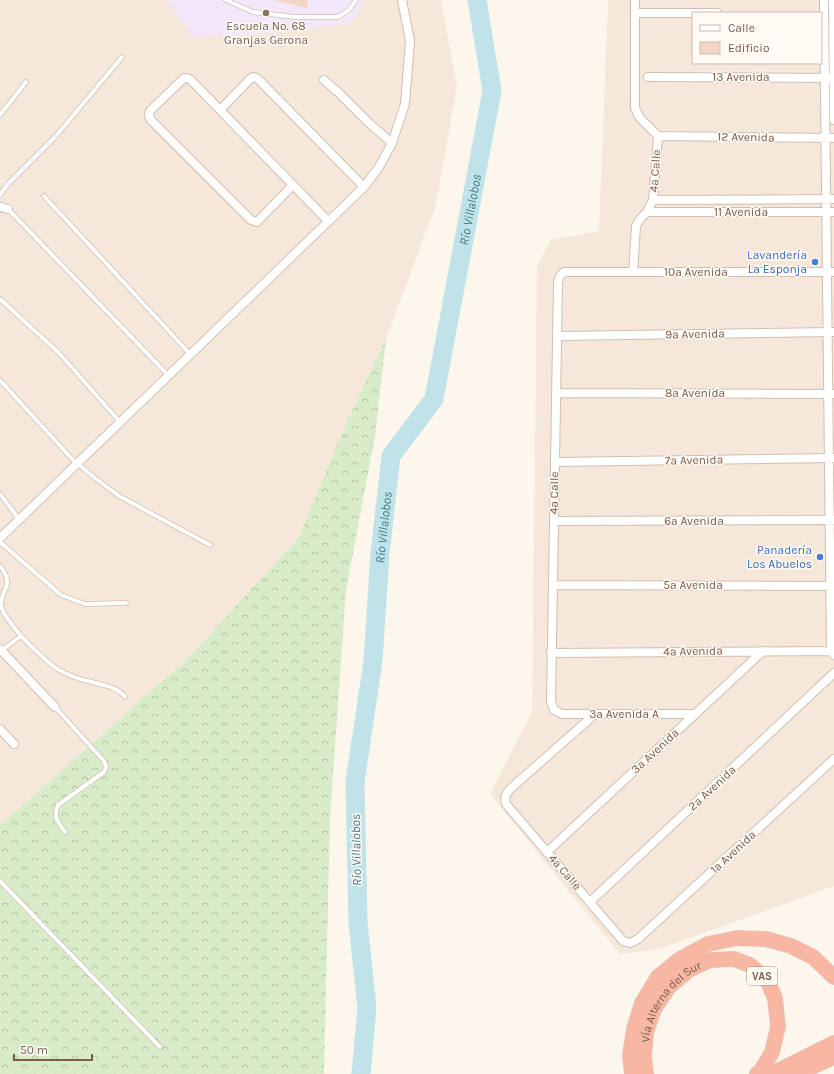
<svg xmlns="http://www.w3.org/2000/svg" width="834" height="1074" viewBox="0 0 834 1074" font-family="Karla,sans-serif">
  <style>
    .residential { fill: #f5e8da; fill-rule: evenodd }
    .education { fill: #f3e8fa }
    .forest { fill: url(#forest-crowns) }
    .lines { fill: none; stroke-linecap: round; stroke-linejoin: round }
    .river { stroke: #bfe3e8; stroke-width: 19 }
    .building { fill: #f3d5c3 }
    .lane-casing { stroke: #d1beb0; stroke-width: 5.5 }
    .street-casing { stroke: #d1beb0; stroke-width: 10 }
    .highway-casing { stroke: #dad1cd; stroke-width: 16 }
    .lane { stroke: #fff; stroke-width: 4 }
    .street { stroke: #fff; stroke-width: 8 }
    .highway { stroke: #f7b7a3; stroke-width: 15 }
    .education-dot { fill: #8d6e63; stroke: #fffaf3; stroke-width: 1.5 }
    .shop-dot { fill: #3f7fe0; stroke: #fffaf3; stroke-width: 1.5 }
    .labels { text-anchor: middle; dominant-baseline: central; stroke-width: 3; stroke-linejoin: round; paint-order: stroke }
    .shield { fill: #fffaf3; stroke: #a28b7f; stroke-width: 1 }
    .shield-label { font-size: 11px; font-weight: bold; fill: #7a5c4d }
    .education-label { font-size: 12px; fill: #785e54; stroke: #fffaf3 }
    .street-label { font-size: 12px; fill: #7a5c4d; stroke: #fffaf3 }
    .shop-label { font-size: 12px; fill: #366cbe; stroke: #fffaf3; text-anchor: end }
    .water-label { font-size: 13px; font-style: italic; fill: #437c86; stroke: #fffaf3 }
  </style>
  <defs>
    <pattern id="forest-crowns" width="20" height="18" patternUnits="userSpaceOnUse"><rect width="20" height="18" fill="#d8ecc9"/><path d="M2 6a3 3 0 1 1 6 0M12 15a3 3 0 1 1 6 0" fill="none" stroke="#b4c2a5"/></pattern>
  </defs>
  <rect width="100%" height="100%" fill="#fdf6ec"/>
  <path class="residential" d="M0 0H441L457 86 436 205 386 339 347 421 299 537 189 657 0 825Z
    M608 0H834V886L659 949 620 954 490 794 532 712 537 265 551 240 599 231ZM693 13H821V63H693Z"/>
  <path class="education" d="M167 0H363V3L351 23 266 34 192 37Z"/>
  <path class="forest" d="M386 339 375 436 346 590 330 818 324 1074H0V825L189 657 299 537 347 421Z"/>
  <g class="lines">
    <path class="river" id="s1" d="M361 1074 367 1008 358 923 355 782 373 661 380 554 391 456 434 399 492 91 477 0"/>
  </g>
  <path class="building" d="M273 0H308L307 8Z"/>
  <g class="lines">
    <g class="lane-casing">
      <path id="lane" d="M226 0 253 12 295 17H338L349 10 356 0
        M0 115 26 82
        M0 195 7 185 56 136 122 57
        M44 196 190 354
        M8 209 168 375
        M0 299 59 353 120 422
        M0 380 72 459 95 478 119 496 210 545
        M0 494 19 519
        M0 542 61 595 85 604 126 603
        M0 566C16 586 0 589 1 606 3 614 16 630 22 637 32 647 48 664 61 671 70 676 82 680 92 682 105 686 116 686 125 697
        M1 651 21 636
        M55 707 104 761 106 767 104 772 58 805C53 818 58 822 65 832
        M0 881 160 1047"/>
    </g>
    <g class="street-casing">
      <path id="street" d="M824 0 831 651 834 655
        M833 0 834 120
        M635 13H717
        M648 77 834 78
        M324 80 339 93 369 123 392 143
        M220 110 251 78 254 77 258 79 364 187
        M658 136 834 138
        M293 185 257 222 251 220 150 119 149 115 150 111 184 78H187L191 80 328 221
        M653 200 834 199
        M0 207 8 209
        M647 212H834
        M633 272 636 226 640 219 647 212 653 200 658 136 640 118 635 108V0
        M557 336 834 332
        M556 393 834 394
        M555 462 834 458
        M554 521 834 520
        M0 538 364 187 379 167 392 143 405 104 410 41 402 0
        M553 585 834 586
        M0 649 55 707
        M551 653 834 651
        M595 714 509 790 505 797 506 804 623 941 630 943 638 939 834 759
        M695 714H562L554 710 551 702 558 282 560 276 564 272H834
        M0 729 14 744
        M547 852 763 651
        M590 902 834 673"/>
    </g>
    <g class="highway-casing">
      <g id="highway">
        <path d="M632 1074 630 1055 634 1029 642 1003 658 977 680 959 708 944 737 938 766 939 791 946 813 957 834 977"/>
        <path id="s2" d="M646 1074 644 1056 646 1033 654 1009 669 987 689 970 710 960 734 959 750 965 767 980 775 998 778 1027 772 1052 761 1071 757 1074"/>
        <path d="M772 1074 834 1043"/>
        <path d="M796 1074 834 1057"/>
      </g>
    </g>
    <use href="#lane" class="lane"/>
    <use href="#street" class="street"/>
    <use href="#highway" class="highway"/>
  </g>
  <circle class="education-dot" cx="266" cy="13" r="4"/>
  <g class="shop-dot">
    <circle cx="815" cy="262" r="4"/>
    <circle cx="820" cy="557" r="4"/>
  </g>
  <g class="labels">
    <rect class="shield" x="747" y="967" width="30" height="18" rx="3"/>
    <g class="shield-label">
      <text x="762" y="976">VAS</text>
    </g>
    <g class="education-label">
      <text x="266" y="26">Escuela No. 68<tspan x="266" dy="14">Granjas Gerona</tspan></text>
    </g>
    <g class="street-label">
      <text x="741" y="77">13 Avenida</text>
      <text transform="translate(746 137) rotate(1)">12 Avenida</text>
      <text transform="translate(655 171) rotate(-86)">4a Calle</text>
      <text x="741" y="212">11 Avenida</text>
      <text x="696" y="272">10a Avenida</text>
      <text transform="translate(695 334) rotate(-1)">9a Avenida</text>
      <text x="695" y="393">8a Avenida</text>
      <text transform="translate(694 460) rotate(-1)">7a Avenida</text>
      <text transform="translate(554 493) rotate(-89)">4a Calle</text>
      <text x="694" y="521">6a Avenida</text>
      <text x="693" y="585">5a Avenida</text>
      <text transform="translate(693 651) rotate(-1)">4a Avenida</text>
      <text x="624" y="714">3a Avenida A</text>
      <text transform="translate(655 751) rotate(-43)">3a Avenida</text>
      <text transform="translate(712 788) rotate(-43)">2a Avenida</text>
      <text transform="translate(733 852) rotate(-43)">1a Avenida</text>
      <text transform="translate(565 872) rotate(49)">4a Calle</text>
      <text stroke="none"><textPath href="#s2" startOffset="82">Vía Alterna del Sur</textPath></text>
    </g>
    <g class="shop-label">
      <text x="807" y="255">Lavandería<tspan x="807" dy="14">La Esponja</tspan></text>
      <text x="812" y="550">Panadería<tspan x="812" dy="14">Los Abuelos</tspan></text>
    </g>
    <g class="water-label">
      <text stroke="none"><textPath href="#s1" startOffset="885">Río Villalobos</textPath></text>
      <text stroke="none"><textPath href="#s1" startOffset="549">Río Villalobos</textPath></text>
      <text transform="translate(356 850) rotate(-91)">Río Villalobos</text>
    </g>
  </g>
  <rect x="692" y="12" width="130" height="52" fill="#fffaf3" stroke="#cabbb1"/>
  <rect x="700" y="25" width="20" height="6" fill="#ffffff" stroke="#cabbb1"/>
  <text x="728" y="32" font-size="12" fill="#7a5c4d">Calle</text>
  <rect x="700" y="42" width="20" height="12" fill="#f3d5c3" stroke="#cabbb1"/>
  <text x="728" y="52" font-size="12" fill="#7a5c4d">Edificio</text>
  <path d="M14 1054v6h78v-6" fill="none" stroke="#7a5c4d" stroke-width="2"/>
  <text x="20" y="1054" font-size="12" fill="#7a5c4d" stroke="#fffaf3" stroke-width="3" paint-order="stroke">50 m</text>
</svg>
